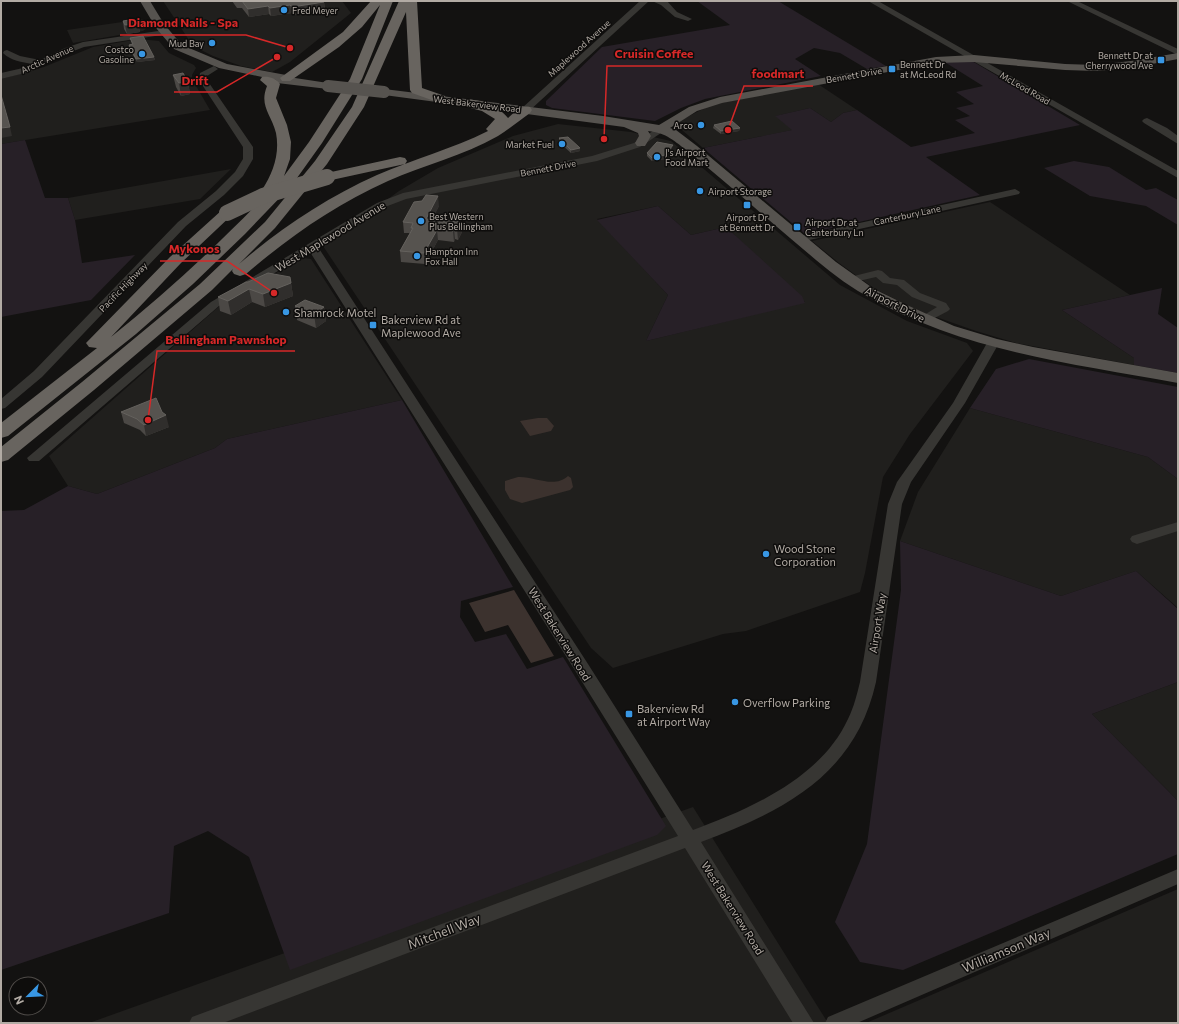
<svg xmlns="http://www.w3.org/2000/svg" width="1179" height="1024" viewBox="0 0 1179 1024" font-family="Commissioner,sans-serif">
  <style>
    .built { fill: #201f1d; fill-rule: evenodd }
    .green { fill: #272027 }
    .water { fill: #3c322e }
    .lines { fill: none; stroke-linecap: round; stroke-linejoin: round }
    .minor { fill: #373633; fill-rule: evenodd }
    .major { fill: #56534f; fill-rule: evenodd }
    .highway { fill: #68645f; fill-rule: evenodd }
    .major-bridge { stroke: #56534f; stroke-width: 12 }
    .highway-bridge { stroke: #68645f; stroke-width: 16 }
    .wall { fill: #4b4845 }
    .shaded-wall { fill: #302e2c }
    .building { fill: #56534f; stroke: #64615d }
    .poi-dot { fill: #3897e4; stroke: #0e0d0c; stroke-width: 1.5 }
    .labels { text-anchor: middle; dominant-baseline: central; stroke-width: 3; stroke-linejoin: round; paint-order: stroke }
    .far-poi-label { font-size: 9px; fill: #b2aba4; stroke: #0e0d0c; text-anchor: start }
    .far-street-label { font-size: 9px; fill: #b2aba4; stroke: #0e0d0c }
    .street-label { font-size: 11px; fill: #b2aba4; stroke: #0e0d0c }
    .poi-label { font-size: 11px; fill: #b2aba4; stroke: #0e0d0c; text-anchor: start }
    .near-street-label { font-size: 13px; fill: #b2aba4; stroke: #0e0d0c }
    .leader { fill: none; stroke: #d62828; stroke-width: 1.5 }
    .callout-dot { fill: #d62828; stroke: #0e0d0c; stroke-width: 1.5 }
    .callout-label { font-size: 12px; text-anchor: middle; font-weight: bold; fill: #d62828; stroke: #0e0d0c; stroke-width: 3; stroke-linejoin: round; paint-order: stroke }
  </style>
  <rect width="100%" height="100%" fill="#131211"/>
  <path class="built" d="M163 1H342L351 13 290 62 272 72 241 66 213 56 193 46Z
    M143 19 148 27 143 31 73 43 67 30Z
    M139 39 159 41 169 53 194 65 196 68 192 75V79L210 110 1 144V79L44 67 93 47Z
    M818 84 857 110 843 113 831 122 810 108 776 116 793 130 703 148 676 125 679 121 711 105Z
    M558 124 631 132 671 141 840 285 907 321 967 343 973 351 910 434 883 477 865 573 860 592 746 631 723 634 613 668 591 648 323 246 399 191 438 168 513 136ZM658 206 691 235 726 227 805 302 646 341 668 295 597 219Z
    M231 169 200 199 75 220 68 198Z
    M990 202 1130 295 1062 310 1134 358V365L1016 343 976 331 919 311 875 289 839 263 812 241Z
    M303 258 311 259 402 400 227 439 215 448 97 494 68 486 49 456 216 309 229 299Z
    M970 408 1148 457 1178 479V608L1136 571 1061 596 900 541 918 492Z
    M1178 682V801L1092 714Z
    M693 807 828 1023H89Z
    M1178 889V1023H866Z"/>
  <path class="green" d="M697 1H778L886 66 867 69 840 53 814 48 795 59 821 76 705 99 681 108 655 121 552 108 546 105V101L602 47 730 25Z
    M943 61H972L1080 125 926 157 980 195 805 234 703 148 792 130 775 116 810 108 831 122 843 113 857 110 911 147 975 133 955 120 970 116 956 108 974 104 956 92 983 86Z
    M25 140 45 198H68L75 220 82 263 135 255 91 300 1 317V144Z
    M1074 161 1109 167 1146 190 1156 188 1178 200V225L1146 206 1090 196 1044 168Z
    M658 206 691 235 726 227 802 296 805 303 646 341 668 295 597 220Z
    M1162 288 1158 314 1178 328V373L1134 365V358L1062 310Z
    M1029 359 1178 387V479L1148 457 970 408 996 369Z
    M402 400 513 587 461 601 460 617 475 642 506 634 527 669 563 657 666 826 657 835 290 970 249 857 208 831 174 846 169 913 1 970V511L24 510 68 486 97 494 215 448 227 439Z
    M900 541 1061 596 1136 571 1178 609V682L1092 714 1178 801V854L903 970 860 962 835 922 867 844 901 590Z"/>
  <path class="water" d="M538 418H547L554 426 551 431 530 436 520 421Z
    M568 476 571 478 573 487 570 490 522 503 510 499 505 490V481C509 480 514 478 518 477 534 476 554 489 568 476Z
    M514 590 554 656 531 663 508 625 485 632 469 603Z"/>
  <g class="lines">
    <path class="minor" d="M640 1H649L528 112H522L520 110 522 108Z
      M652 1H667L677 12 692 19 688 21 675 17 661 5Z
      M868 1H878L1178 171V178Z
      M1067 1H1077L1178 49V55Z
      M165 30H168V34L84 47 71 52 29 72 1 79V73L23 68 32 64C22 62 11 61 3 53L4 51 7 50 20 56 40 60 65 48 83 42Z
      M214 66 218 69 207 76V80L253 147V159L243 176 224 195 186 226 42 377 5 408 1 409V399L34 371 178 222 216 191 235 172 243 159V147L199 80 200 73Z
      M1147 118 1167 128 1178 136V144L1144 123 1142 121 1144 119Z
      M661 126 666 129 664 131 640 147 597 161 406 199 385 207 318 247 588 664 693 830C750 809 821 778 848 719 854 707 857 694 860 682L888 504 897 482 953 403 987 343 989 340H997L999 343 965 403 911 482 902 504 876 682C855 776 783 811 701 842L814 1023H793L685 848 223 1023H189L192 1017 678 836 576 672 310 252 219 306 39 461H29L27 458 211 302 377 203 403 193 592 156 634 143Z
      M1015 189 1020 192 1019 194 800 242 795 239 800 236Z
      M878 270 882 271 890 278 904 280 920 293 946 303 950 309 948 311 929 321H921L919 319 921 317 937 307 912 297 897 285 883 283 876 277 850 283 844 280 846 278Z
      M1178 522V531L1137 544 1132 542 1130 539 1132 536Z
      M1178 869V884L857 1023H825L828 1017Z"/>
    <path class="major" d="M140 1H150L164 24 182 45 227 64 286 75 295 78 328 83 332 84 334 86 332 88 328 89 277 83 276 80 219 68 174 49 156 28Z
      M1178 53V59L1131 68 1096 71 1065 70 974 62 936 63 722 103 697 111 670 128 676 130 697 146 836 262 874 289 909 306 954 326 997 339 1033 347 1178 373V383C1069 363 962 351 865 295 838 280 814 258 790 238 756 209 723 180 689 152 674 141 667 133 648 131L651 136 645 146H637L635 143 639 136 638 133 624 127 384 95 380 94 378 92 380 90 384 89 603 116 659 125 689 107 720 97 936 57 974 55 1065 64 1096 65 1131 61Z"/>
    <path class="highway" d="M371 1H393L362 79 322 143 292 185 245 234 193 284 136 334 8 436 1 438V423L97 348 89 347 86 343 170 257 222 210 227 209 232 210 234 213 181 263 111 337C166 293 218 245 267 194L264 193 262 190C273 173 280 154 276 133 271 114 259 106 267 86L260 80 262 77C268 76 276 78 280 84L276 98 287 125 291 142 290 159 284 176 309 142 350 79 380 5 362 27 339 47 290 81H282L280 78 343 32Z
      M399 1H417L422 88 445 96 446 99 445 102 440 103 412 93 410 90 406 12 364 107 327 164 275 228 239 264C281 228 326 198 377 175 414 159 452 149 488 131L486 129 495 119 482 111 463 106 462 103 463 100C477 97 500 107 508 118 515 112 520 105 530 107L532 110 530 113C519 121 509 129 498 136 463 156 424 165 388 181 335 205 289 237 246 274L240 276 234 274 232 271 233 269 212 290 94 390 8 460 1 462V447L82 382 200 284 265 222 315 161 352 107Z
      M400 157 405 158 407 161 405 164 327 181 322 180 320 177 322 174Z"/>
    <path class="major-bridge" d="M328 86 384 92"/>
    <path class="highway-bridge" d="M227 213 263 196 327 177"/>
  </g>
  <path class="wall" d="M232 1H323L324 2 325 10 293 15 292 13 271 16 269 14 249 17 242 8H237Z
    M123 21 138 24 140 32 127 34 124 29Z
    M130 38 154 57 155 60 137 62 129 48V45L132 44Z
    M173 75 188 82 190 94 181 96 176 87Z
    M714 125 740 128 739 131 721 134 713 128Z
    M559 138 580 151 571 153 559 142Z
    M672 148 665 159 652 161 647 156V153Z
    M439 206 432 219 461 222 462 232 458 240 455 239 454 242 438 240 425 264 401 262 400 251 410 233H404L403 222Z
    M248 282 291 283 293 296 265 307 252 302 231 315 220 311 218 297Z
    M295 306 324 307 326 321 316 328 297 320Z
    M121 412 169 427 146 436 140 430 124 423Z"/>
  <path class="shaded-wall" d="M324 2 325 10 293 15 292 7Z
    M290 5 292 13 271 16 270 8Z
    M268 6 269 14 249 17 248 9Z
    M138 24 140 32 127 34 125 25Z
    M154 57 155 60 137 62 136 59Z
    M188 82 190 94 181 96 179 83Z
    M10 127 12 136 1 138V128Z
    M740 128 739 131 721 134V131Z
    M673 145 672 148 665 159 652 161V158Z
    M580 148V151L571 153V150Z
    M438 196 439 206 427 230 426 219Z
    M461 222 462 232 458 240 457 229Z
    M454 229 455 239 454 242 453 231Z
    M437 230 438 240 425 264 424 253Z
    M291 283 293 296 265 307 263 294Z
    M249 289 252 302 231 315 228 301Z
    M324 307 326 321 316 328 314 314Z
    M166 415 169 427 146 436 144 425Z"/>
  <path class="building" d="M242 1H323L324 2 292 7 290 5 270 8 268 6 248 9Z
    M135 19 138 24 125 25 123 21Z
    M143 36 154 57 136 59 129 45 133 44 130 38Z
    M183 73 188 82 179 83 173 75Z
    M1 95 10 127 1 128Z
    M732 121 740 128 721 131 714 125Z
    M568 137 580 148 571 150 559 138Z
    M657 142 673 145 665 155 652 158 647 153Z
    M426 195 438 196 426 219 461 222 457 229H454L453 231 437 230 424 253 400 251 413 228H411L413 223 403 222 414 202 422 201Z
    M268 273 290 277 291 283 263 294 249 289 228 301 218 297 246 282H248Z
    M305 300 324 307 314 314 295 306Z
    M156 398 162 412 166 415 144 425 137 419 121 412Z"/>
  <g class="poi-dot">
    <circle cx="284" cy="10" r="4"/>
    <circle cx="212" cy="43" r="4"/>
    <circle cx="142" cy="54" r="4"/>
    <rect x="1157" y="56" width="8" height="8" rx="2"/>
    <rect x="888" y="65" width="8" height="8" rx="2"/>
    <circle cx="701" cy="125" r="4"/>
    <circle cx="562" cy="144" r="4"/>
    <circle cx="657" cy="157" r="4"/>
    <circle cx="700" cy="191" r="4"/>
    <rect x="743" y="201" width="8" height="8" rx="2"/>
    <circle cx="421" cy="221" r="4"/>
    <rect x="793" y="223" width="8" height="8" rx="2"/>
    <circle cx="417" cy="256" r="4"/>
    <circle cx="286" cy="312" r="4"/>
    <rect x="369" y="321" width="8" height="8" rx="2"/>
    <circle cx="766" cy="554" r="4"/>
    <circle cx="735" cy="702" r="4"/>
    <rect x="625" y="710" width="8" height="8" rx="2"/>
  </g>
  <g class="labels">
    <g class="far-poi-label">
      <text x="292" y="10">Fred Meyer</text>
      <text x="204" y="43" text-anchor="end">Mud Bay</text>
      <text x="134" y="49" text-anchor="end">Costco<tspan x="134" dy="10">Gasoline</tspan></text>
      <text x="1153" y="55" text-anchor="end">Bennett Dr at<tspan x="1153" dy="10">Cherrywood Ave</tspan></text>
      <text x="900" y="64">Bennett Dr<tspan x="900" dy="10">at McLeod Rd</tspan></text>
      <text x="693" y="125" text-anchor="end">Arco</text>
      <text x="554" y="144" text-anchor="end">Market Fuel</text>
      <text x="665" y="152">J's Airport<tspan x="665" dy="10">Food Mart</tspan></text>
      <text x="708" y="191">Airport Storage</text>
      <text x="429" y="216">Best Western<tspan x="429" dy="10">Plus Bellingham</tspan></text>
      <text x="747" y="217" text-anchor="middle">Airport Dr<tspan x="747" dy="10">at Bennett Dr</tspan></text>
      <text x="805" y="222">Airport Dr at<tspan x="805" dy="10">Canterbury Ln</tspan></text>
      <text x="425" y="251">Hampton Inn<tspan x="425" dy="10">Fox Hall</tspan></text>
    </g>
    <g class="far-street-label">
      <text transform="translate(579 48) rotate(-42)">Maplewood Avenue</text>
      <text transform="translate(47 59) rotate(-24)">Arctic Avenue</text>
      <text transform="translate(854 75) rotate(-10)">Bennett Drive</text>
      <text transform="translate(1025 88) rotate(30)">McLeod Road</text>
      <text transform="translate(477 104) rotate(7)">West Bakerview Road</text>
      <text transform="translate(548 168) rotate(-11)">Bennett Drive</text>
      <text transform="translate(907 215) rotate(-12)">Canterbury Lane</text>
      <text transform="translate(123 287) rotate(-46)">Pacific Highway</text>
    </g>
    <g class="street-label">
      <text transform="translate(330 236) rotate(-31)">West Maplewood Avenue</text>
      <text transform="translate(895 304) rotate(27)">Airport Drive</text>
      <text transform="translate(877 623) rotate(-81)">Airport Way</text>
      <text transform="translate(560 634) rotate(58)">West Bakerview Road</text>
      <text transform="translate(733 908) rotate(58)">West Bakerview Road</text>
    </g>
    <g class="poi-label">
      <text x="294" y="312">Shamrock Motel</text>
      <text x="381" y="319">Bakerview Rd at<tspan x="381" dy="13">Maplewood Ave</tspan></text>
      <text x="774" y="548">Wood Stone<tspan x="774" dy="13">Corporation</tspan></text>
      <text x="743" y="702">Overflow Parking</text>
      <text x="637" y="708">Bakerview Rd<tspan x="637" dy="13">at Airport Way</tspan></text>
    </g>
    <g class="near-street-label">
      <text transform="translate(444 931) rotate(-21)">Mitchell Way</text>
      <text transform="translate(1006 950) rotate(-23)">Williamson Way</text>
    </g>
  </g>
  <path class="leader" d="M290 48L246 35H120M604 139L607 66H702M728 130L744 86H813M277 57L217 92H174M274 293L227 261H160M148 420L157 351H295"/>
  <g class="callout-dot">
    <circle cx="290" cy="48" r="4"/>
    <circle cx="604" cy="139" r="4"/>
    <circle cx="728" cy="130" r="4"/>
    <circle cx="277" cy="57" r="4"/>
    <circle cx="274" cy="293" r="4"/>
    <circle cx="148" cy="420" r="4"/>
  </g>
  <g class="callout-label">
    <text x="183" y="27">Diamond Nails - Spa</text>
    <text x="654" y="58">Cruisin Coffee</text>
    <text x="778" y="78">foodmart</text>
    <text x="195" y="85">Drift</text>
    <text x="194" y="253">Mykonos</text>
    <text x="226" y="344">Bellingham Pawnshop</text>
  </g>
  <rect width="1179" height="1024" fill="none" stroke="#b2aba4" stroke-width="4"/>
  <g transform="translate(28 996) rotate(246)"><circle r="19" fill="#0e0d0c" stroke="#504c49"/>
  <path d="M0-3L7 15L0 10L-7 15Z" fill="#3897e4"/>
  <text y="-6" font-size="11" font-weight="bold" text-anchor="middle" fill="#b2aba4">N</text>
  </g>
</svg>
